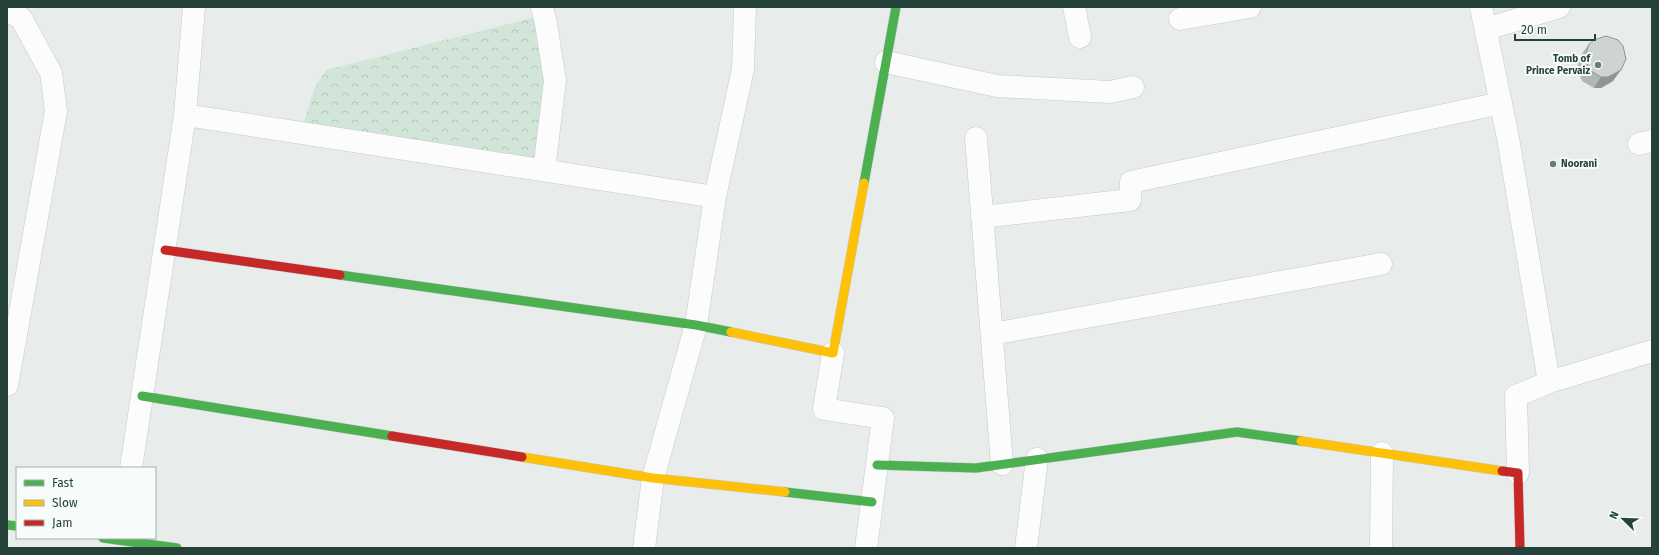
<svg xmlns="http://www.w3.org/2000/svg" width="1659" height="555" viewBox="0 0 1659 555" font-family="'Fira Sans',sans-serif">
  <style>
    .forest { fill: url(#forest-crowns) }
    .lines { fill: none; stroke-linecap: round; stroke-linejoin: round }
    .street-casing { stroke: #c5cac8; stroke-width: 23 }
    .fast-casing { stroke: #c3cbc8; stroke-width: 10 }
    .slow-casing { stroke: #c3cbc8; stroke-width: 10 }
    .jam-casing { stroke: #c3cbc8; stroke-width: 10 }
    .street { stroke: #fcfcfc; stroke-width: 22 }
    .fast { stroke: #4caf50; stroke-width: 9 }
    .slow { stroke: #ffc107; stroke-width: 9 }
    .jam { stroke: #c62828; stroke-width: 9 }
    .wall { fill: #b2b6b5 }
    .shaded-wall { fill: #919493 }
    .building { fill: #cfd4d2; stroke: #919493 }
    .poi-dot { fill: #697e78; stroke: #f7fbf9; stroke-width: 1.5 }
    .labels { text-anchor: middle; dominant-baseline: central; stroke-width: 4; stroke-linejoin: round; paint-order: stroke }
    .poi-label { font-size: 10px; font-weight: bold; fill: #24423a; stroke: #f7fbf9; text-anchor: end }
  </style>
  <defs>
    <pattern id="forest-crowns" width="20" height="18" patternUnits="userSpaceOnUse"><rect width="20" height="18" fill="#d1e6d8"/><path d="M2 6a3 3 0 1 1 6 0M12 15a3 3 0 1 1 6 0" fill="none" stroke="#b3c6ba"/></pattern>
  </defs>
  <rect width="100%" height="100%" fill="#e8edeb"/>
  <path class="forest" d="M544 15V170L301 133 314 89 326 70Z"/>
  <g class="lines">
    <g class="street-casing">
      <path id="street" d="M542 7 546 24 555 81 544 170
        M1074 7 1080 37
        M1481 7 1508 138 1549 382
        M7 11 21 18 51 73 56 111 7 385
        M1180 19 1250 7
        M1486 29 1559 7
        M886 62 997 86 1110 92 1133 87
        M185 115 715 197
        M976 138 1002 464
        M1639 144 1652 141
        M982 217 1130 200 1131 182 1501 103
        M992 334 1381 264
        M833 353 824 409 883 418 866 548
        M131 468 185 115 194 7
        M1518 473 1516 396 1549 382 1652 351
        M644 548 653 478 696 325 715 197 743 69 745 7
        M1026 548 1037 459
        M1381 548 1382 453"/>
    </g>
    <g class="fast-casing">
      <path id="fast" d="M864 183 896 7
        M340 275 696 325 731 332
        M142 396 392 436
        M877 465 976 468 1237 432 1301 441
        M785 492 872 502
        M7 525 17 526
        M103 538 177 548"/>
    </g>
    <g class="slow-casing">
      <path id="slow" d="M731 332 833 353 864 183
        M1301 441 1502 471
        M522 457 653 478 785 492"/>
    </g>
    <g class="jam-casing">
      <path id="jam" d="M165 250 340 275
        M392 436 522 457
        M1502 471 1518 473 1520 548"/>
    </g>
    <use href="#street" class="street"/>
    <use href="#fast" class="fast"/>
    <use href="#slow" class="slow"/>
    <use href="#jam" class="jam"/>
  </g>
  <path class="wall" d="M1589 44 1613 81 1601 88H1594L1582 81 1577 68 1581 55Z"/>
  <path class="shaded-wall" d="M1621 70 1613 81 1601 88H1594L1601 77Z"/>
  <path class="building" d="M1606 36 1618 40 1623 46 1626 59 1621 70 1608 77H1601L1589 70 1585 57 1589 44 1594 40Z"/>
  <g class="poi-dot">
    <circle cx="1598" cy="65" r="4"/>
    <circle cx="1553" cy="164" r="4"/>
  </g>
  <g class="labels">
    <g class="poi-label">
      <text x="1590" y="59">Tomb of<tspan x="1590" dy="12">Prince Pervaiz</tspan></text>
      <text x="1561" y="164" text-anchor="start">Noorani</text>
    </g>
  </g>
  <rect width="1659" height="555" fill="none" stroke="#24423a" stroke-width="16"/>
  <rect x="16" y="467" width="140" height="72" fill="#f7fbf9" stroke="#a3b1ad"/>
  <rect x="24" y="480" width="20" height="6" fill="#4caf50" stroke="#a3b1ad"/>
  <text x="52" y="487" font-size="12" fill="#24423a">Fast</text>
  <rect x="24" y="500" width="20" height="6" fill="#ffc107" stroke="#a3b1ad"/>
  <text x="52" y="507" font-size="12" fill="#24423a">Slow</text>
  <rect x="24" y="520" width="20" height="6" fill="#c62828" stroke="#a3b1ad"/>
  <text x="52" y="527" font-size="12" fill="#24423a">Jam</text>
  <g transform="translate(1623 519) rotate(293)" stroke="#f7fbf9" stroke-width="3" paint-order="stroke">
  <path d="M0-3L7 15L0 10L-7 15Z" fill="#24423a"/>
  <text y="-6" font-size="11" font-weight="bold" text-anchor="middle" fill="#24423a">N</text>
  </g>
  <path d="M1515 34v6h80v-6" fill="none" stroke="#24423a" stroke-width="2"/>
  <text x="1521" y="34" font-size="12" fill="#24423a" stroke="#f7fbf9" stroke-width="3" paint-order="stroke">20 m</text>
</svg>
